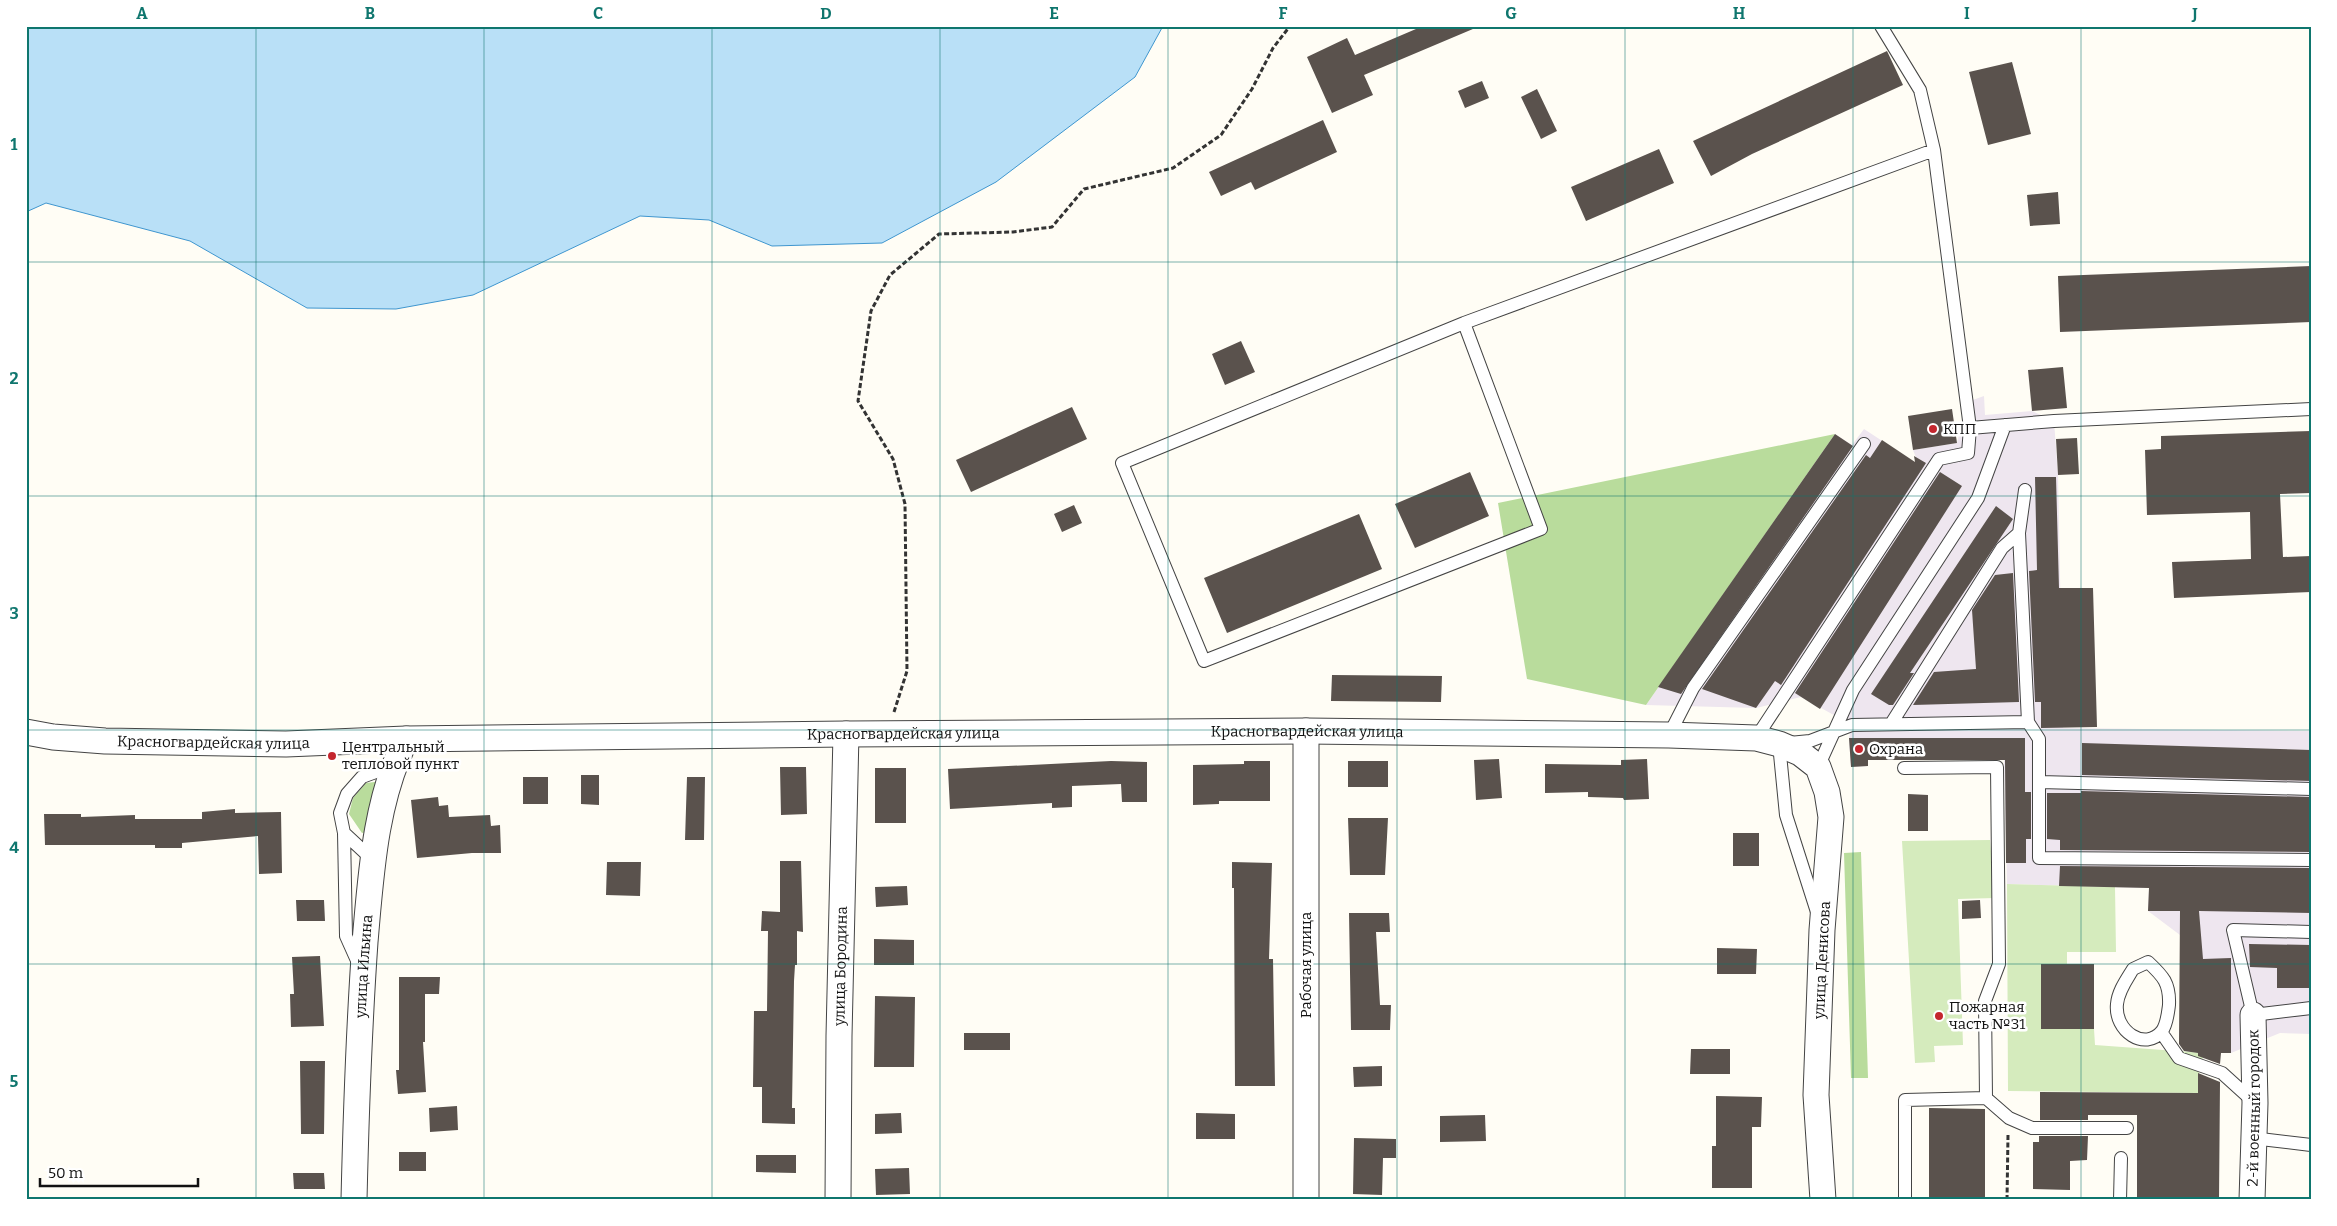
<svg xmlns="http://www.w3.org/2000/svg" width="2337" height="1226" viewBox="0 0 2337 1226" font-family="Bitter,serif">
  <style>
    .industrial { fill: #eee6ef }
    .green { fill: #d5ebbd }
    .forest { fill: #b9dc9c }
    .water { fill: #b9e0f7; stroke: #3f96cf }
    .building { fill: #5a524d }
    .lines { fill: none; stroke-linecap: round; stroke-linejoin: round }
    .service-casing { stroke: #444; stroke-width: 14 }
    .minor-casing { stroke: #444; stroke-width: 27 }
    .path { stroke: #333; stroke-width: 3; stroke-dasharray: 5 2.5; stroke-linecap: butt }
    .service { stroke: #fff; stroke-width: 12 }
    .minor { stroke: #fff; stroke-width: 25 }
    .grid { fill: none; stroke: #0f766e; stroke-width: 1; stroke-opacity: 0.55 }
    .poi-dot { fill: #c4262e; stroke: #fff; stroke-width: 2 }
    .labels { text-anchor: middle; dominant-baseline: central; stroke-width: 5; stroke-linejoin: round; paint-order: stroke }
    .poi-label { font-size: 15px; fill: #111; stroke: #fff; text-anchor: start }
    .street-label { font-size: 15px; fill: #111; stroke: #fff }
    .neatline { fill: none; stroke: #0f766e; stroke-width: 2 }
    .grid-label { font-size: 16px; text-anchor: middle; font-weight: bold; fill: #0f766e }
  </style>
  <rect width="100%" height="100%" fill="#fffdf5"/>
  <path class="industrial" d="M1984 396 1985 415 2032 411 2054 421 2058 475 2063 728 2311 731V1034L2280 1033 2231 1053H2204L2201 936 2180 935 2148 911 2149 888 2007 884 2004 760H1868V766L1851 767 1849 738 1852 725 1801 697 1756 708 1646 705 1835 434 1852 445 1864 429 1919 465 1913 450 1957 443 1967 402Z"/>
  <path class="green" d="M1990 840 1995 898 1958 899 1963 1045 1934 1046 1935 1062 1915 1063 1902 841Z
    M2007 884 2115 887 2116 952H2067V964L2041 1029H2094L2095 1045 2204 1053 2198 1077V1093L2008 1091Z"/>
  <path class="forest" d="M1835 434 1646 705 1527 679 1498 503Z
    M383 781 371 831 362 833 349 814 353 798 366 783Z
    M1861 852 1868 1078H1851L1844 853Z"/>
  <path class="water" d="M26 26H1163L1135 77 996 182 882 243 772 246 709 220 640 216 473 295 396 309 307 308 190 241 46 203 26 212Z"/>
  <path class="building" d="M1423 26H1480L1364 75 1373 95 1332 113 1307 57 1347 38 1355 55Z
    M1887 51 1903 85 1752 154 1711 176 1693 141Z
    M2012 62 2031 134 1988 145 1969 72Z
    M1482 81 1489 98 1465 108 1458 91Z
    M1537 89 1557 131 1541 139 1521 97Z
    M1323 120 1337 152 1255 190 1251 182 1221 196 1209 172Z
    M1659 149 1674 183 1586 221 1571 187Z
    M2058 192 2060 224 2030 226 2027 195Z
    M2311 266V322L2060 332 2058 276Z
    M1241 341 1255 372 1225 385 1212 354Z
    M2063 367 2067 408 2032 411 2028 370Z
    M1072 407 1087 439 971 492 956 460Z
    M1952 409 1957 443 1913 450 1908 416Z
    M2311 431V493L2280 494 2283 557 2311 556V592L2174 598 2172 562 2251 559 2250 512 2147 515 2145 450 2161 449V436Z
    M1835 434 1853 446 1681 694 1658 687Z
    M2077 438 2079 474 2058 475 2056 439Z
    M1882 440 1915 462 1914 456 1926 463 1781 685 1775 681 1756 708 1702 689 1866 455 1870 458Z
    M1470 472 1489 516 1415 548 1395 504Z
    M1940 472 1962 486 1820 709 1795 693Z
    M2035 477H2056L2059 588H2093L2097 727 2041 728V702H2035L2029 571 2037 570Z
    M1074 505 1082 523 1062 532 1054 514Z
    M1996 506 2013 519 1910 673H1914L1893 705H1889L1871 694Z
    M1359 514 1382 569 1227 633 1204 578Z
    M2013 573 2019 702 1913 705 1934 672 1976 669 1972 610 1995 575Z
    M1332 675 1442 676 1441 702 1331 701Z
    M1849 738H2025V792H2031V839H2026V863H2006L2005 760H1868V766L1851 767Z
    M2082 743 2311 750V781L2082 775Z
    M1499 759 1502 798 1476 800 1474 760Z
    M1647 759 1649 799 1624 800 1623 798 1588 797V792L1545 793V764L1621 765V760Z
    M1111 761 1147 762V802H1122L1121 784 1072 786V807L1052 808V803L950 809 948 769Z
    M1244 761H1270V801H1219V804L1193 805V765L1244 764Z
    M1348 761H1388V787H1348Z
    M780 767H806L807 814 781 815Z
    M875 768H906V823H875Z
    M581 775H599V805L581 804Z
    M523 777H548V804H523Z
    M687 777H705L704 840H685Z
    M2081 791 2311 797V852L2060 850V840L2047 839V793H2081Z
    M1908 794 1928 795V831H1908Z
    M438 797 439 806 448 805 449 817 490 815 491 826 500 825 501 853H472L417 858 411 800Z
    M235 809V813L281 812 282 873 259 874 258 836 182 843V848H155V845H45L44 814H81V817L135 815V819H202V812Z
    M1348 818H1388L1385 875H1350Z
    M1733 833H1759V866H1733Z
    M780 861H801L803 932 797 931V965H795L794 981 792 1108H795V1124L762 1123V1087H753L754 1011H767L768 931H761L762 911 780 912Z
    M607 862H641L640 896 606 895Z
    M1232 862 1272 863 1269 959H1273L1275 1086H1235L1234 888H1232Z
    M2060 866 2311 868V913L2199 911 2203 959 2231 958V1053H2221L2220 1064 2198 1056V1053L2184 1051 2179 1044 2180 911H2148L2149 888 2059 886Z
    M907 886 908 905 876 907 875 887Z
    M296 900H324L325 921H297Z
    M1980 900 1981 918 1962 919V901Z
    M1349 913H1389L1390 932H1376L1380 1005H1391L1390 1030H1351Z
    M874 939 914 940V965H874Z
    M2249 944 2311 945V988H2277V968L2250 967Z
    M1717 948 1757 949 1756 974H1717Z
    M320 956 324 1026 291 1027 290 994H294L292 957Z
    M2041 964H2094V1029H2041Z
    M399 977H440L439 994H425V1042H423L426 1092 398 1094 396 1070H399Z
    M875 996 915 997 914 1067H874Z
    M964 1033H1010V1050H964Z
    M1691 1049H1730V1074H1690Z
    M300 1061H325L324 1134H301Z
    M1382 1066V1086L1354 1087 1353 1067Z
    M2198 1073 2220 1082 2219 1200H2137V1115H2088V1120H2040V1092L2198 1093Z
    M1716 1096 1762 1097 1761 1127H1752V1188H1712V1146H1716Z
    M457 1106 458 1130 430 1132 429 1108Z
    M1929 1108 1985 1109V1200H1929Z
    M901 1113 902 1133 875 1134V1114Z
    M1196 1113 1235 1114V1139H1196Z
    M1485 1115 1486 1141 1440 1142V1116Z
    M2039 1136H2088L2087 1160 2070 1161V1190L2033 1189V1142H2039Z
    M1354 1138 1396 1139V1158H1383L1382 1195 1353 1194Z
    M399 1152H426V1171H399Z
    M756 1155H796V1173L756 1172Z
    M909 1168 910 1194 876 1195 875 1169Z
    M293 1173H324L325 1189H294Z"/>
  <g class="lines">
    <g class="service-casing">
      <path id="service" d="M1881 26 1920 90 1934 150
        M1464 323 1122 463 1204 661 1541 529 1464 323 1934 150 1970 428
        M2025 490 2019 533 2028 722
        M1891 724 2002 548 2019 533
        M1669 735 1693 688 1864 444
        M1756 738 1939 459 1968 453 1970 428 2054 421 2311 409
        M1818 767 1853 690 1978 498 2005 425
        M1904 768 1997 767 1999 964 1985 1001 1986 1098
        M2040 782 2311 789
        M344 833 346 936 359 965
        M372 859 344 833 340 813 347 794 362 777 392 766
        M1817 912 1786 815 1779 744 1810 741 1852 725 2028 722 2039 739V858L2311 860
        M2311 932 2233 930 2253 1015 2311 1008
        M2148 962C2163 976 2170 983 2169 1005 2168 1013 2167 1024 2162 1031 2145 1052 2114 1031 2117 1004 2118 991 2127 979 2133 969Z
        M2161 1032 2179 1058 2222 1073 2254 1102
        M2252 1138 2311 1145
        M1905 1200V1100L1986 1098 2009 1118 2032 1128H2127
        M2120 1200 2121 1158"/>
    </g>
    <g class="minor-casing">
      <g id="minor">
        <path d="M1306 731V1200"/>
        <path id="s1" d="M26 732 53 737 105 741 286 744 406 739 846 734 1306 731 1669 735 1756 738 1779 744 1800 753 1818 767 1827 792 1831 817 1822 930 1816 1095 1823 1200"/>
        <path id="s2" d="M354 1200C356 1114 359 1028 365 942 371 874 375 801 406 739"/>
        <path id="s3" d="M838 1200 839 1036 846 734"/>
        <path id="s4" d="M2252 1200 2255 1103 2253 1015"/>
      </g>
    </g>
    <path class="path" d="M894 712 907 671 905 504 893 459 858 401 871 311 890 275 939 234 1013 232 1052 227 1084 189 1173 168 1221 135 1252 89 1273 48 1290 26
      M2007 1200 2008 1135"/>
    <use href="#service" class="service"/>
    <use href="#minor" class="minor"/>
  </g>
  <path class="grid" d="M256 26V1200M484 26V1200M712 26V1200M940 26V1200M1168 26V1200M1397 26V1200M1625 26V1200M1853 26V1200M2081 26V1200M26 262H2311M26 496H2311M26 730H2311M26 964H2311"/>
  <g class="poi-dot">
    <circle cx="1933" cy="429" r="5"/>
    <circle cx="1859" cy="749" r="5"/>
    <circle cx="332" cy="756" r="5"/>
    <circle cx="1939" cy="1016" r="5"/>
  </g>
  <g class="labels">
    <g class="poi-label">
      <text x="1943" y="429">КПП</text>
      <text x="342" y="747">Центральный<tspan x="342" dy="17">тепловой пункт</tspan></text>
      <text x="1869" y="749">Охрана</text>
      <text x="1949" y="1007">Пожарная<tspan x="1949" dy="17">часть №31</tspan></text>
    </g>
    <g class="street-label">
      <text stroke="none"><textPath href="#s1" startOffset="1282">Красногвардейская улица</textPath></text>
      <text stroke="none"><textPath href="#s1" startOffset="878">Красногвардейская улица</textPath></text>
      <text stroke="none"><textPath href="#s1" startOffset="188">Красногвардейская улица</textPath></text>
      <text transform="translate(1822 960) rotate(-87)">улица Денисова</text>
      <text transform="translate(1306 965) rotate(-90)">Рабочая улица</text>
      <text stroke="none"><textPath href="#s2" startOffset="234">улица Ильина</textPath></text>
      <text stroke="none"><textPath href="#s3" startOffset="234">улица Бородина</textPath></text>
      <text stroke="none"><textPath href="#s4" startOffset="92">2-й военный городок</textPath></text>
    </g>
  </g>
  <rect width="2337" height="1226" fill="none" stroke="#ffffff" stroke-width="55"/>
  <path d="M40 1178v8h158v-8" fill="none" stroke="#111111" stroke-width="2.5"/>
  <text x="48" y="1178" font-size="15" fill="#111111" stroke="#ffffff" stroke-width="4" paint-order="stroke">50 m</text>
  <rect x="28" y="28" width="2282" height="1170" class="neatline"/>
  <g class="grid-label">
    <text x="142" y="19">A</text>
    <text x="370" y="19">B</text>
    <text x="598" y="19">C</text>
    <text x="826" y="19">D</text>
    <text x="1054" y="19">E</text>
    <text x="1283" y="19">F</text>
    <text x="1511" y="19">G</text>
    <text x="1739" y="19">H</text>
    <text x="1967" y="19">I</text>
    <text x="2195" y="19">J</text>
    <text x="14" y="150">1</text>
    <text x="14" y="384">2</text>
    <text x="14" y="619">3</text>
    <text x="14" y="853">4</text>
    <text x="14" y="1087">5</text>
  </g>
</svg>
